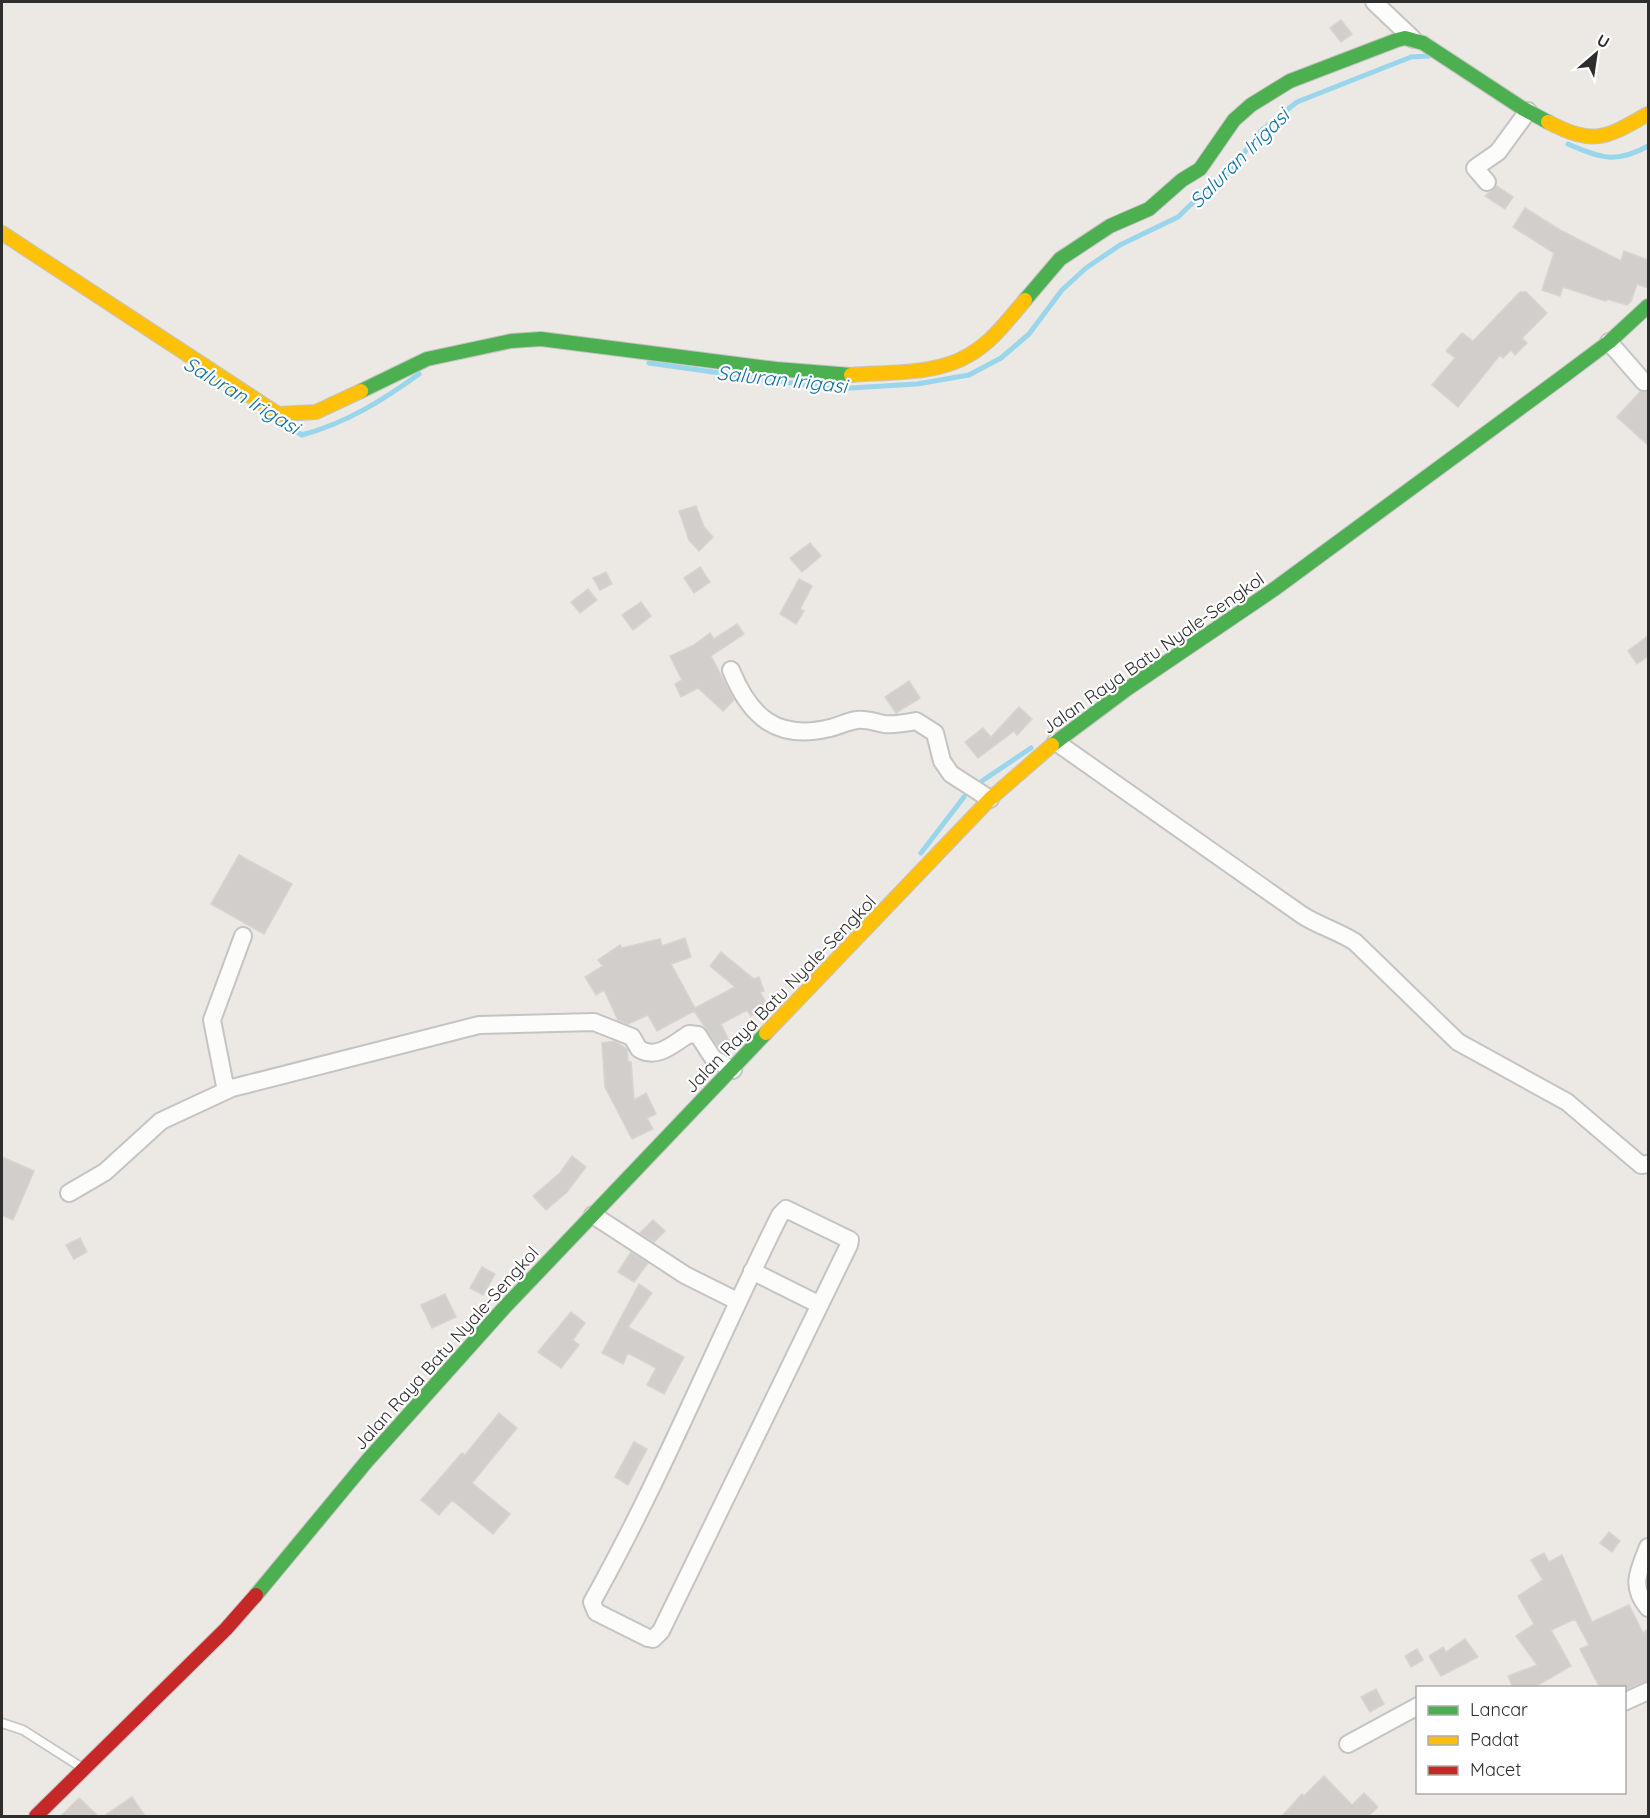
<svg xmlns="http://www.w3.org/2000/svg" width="1650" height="1818" viewBox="0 0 1650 1818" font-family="Quicksand,sans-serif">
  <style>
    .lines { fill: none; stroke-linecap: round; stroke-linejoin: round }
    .stream { stroke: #99d6ec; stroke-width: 5 }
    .building { fill: #d1cecb; stroke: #d7d4d0; stroke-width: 1.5 }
    .lane-casing { stroke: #c5c4c5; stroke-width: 11 }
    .street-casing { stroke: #c5c4c5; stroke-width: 20 }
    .fast-casing { stroke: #c5c4c5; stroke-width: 16 }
    .slow-casing { stroke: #c5c4c5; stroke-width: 16 }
    .jam-casing { stroke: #c5c4c5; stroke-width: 16 }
    .lane { stroke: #fcfcfb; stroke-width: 8 }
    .street { stroke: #fcfcfb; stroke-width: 16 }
    .fast { stroke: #4caf50; stroke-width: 14 }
    .slow { stroke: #ffc107; stroke-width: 14 }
    .jam { stroke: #c62828; stroke-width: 14 }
    .labels { text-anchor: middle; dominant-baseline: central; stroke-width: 4.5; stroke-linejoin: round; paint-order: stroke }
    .street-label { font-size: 18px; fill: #2e2e2e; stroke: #fff }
    .water-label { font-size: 20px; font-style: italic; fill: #0d6fa3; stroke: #fff }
  </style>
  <rect width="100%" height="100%" fill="#ece8e4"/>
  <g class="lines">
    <path class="stream" d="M1568 144C1600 158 1616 164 1648 146
      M649 363 834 389 917 384 969 375 1001 358 1029 334 1062 290 1086 268 1120 245 1178 217 1210 186 1225 177 1262 130 1297 102 1411 57 1429 56
      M280 422 302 435C346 423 382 401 419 374
      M982 781 1031 748
      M921 853 964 797"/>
  </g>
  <path class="building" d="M1341 20 1352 34 1341 42 1330 28Z
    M1497 186 1513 197 1505 209 1485 196Z
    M1525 208 1560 230 1621 261 1624 251 1648 260V288L1637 284 1631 301 1627 305 1607 299 1606 301 1563 287 1560 296 1542 290 1554 253 1513 227Z
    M1520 292H1526L1547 313 1522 338 1527 343 1515 355 1511 350 1503 358 1500 355 1458 407 1432 385 1455 358 1446 351 1462 333 1473 341Z
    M1648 391V445L1617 417 1640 392Z
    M696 506 704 527 713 537 699 551 689 540 679 511Z
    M810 543 821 556 802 572 790 558Z
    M700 567 710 582 694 593 684 578Z
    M606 572 612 584 600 590 593 578Z
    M799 579 812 586 800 609 804 611 796 624 780 614Z
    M588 589 597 600 580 613 571 602Z
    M641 602 651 616 633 630 622 615Z
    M737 624 744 634 711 656 734 700 723 711 698 688 681 697 675 684 682 680 670 656 694 645 710 633 714 639Z
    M1648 636V656L1637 664 1628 651Z
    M909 681 920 698 896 713 885 697Z
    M1019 707 1032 719 1017 735 1014 731 978 758 965 742 983 728 991 737Z
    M239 855 292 884 264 934 211 904Z
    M685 938 691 957 671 964 695 1008 735 987 710 966 721 952 754 979 759 977 764 991 760 992 768 1006 751 1016 747 1010 721 1024 730 1043 720 1049 694 1011 657 1031 648 1015 628 1024 618 1020 604 990 596 995 585 977 603 966 598 960 620 945 622 948 660 939 662 946Z
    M615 1041 627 1049 628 1062H631L634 1100 646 1093 656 1114 647 1118 653 1129 632 1139 605 1087 602 1043Z
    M572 1156 586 1167 567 1192 546 1210 533 1196 560 1173Z
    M2 1157 34 1171 13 1220 2 1215Z
    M653 1220 665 1231 654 1242 640 1233Z
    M80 1238 87 1252 74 1259 66 1245Z
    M631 1252 648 1263 634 1282 618 1272Z
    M482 1267 495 1274 483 1295 470 1288Z
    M639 1284 652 1293 628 1327 684 1357 664 1394 647 1385 656 1368 628 1353 623 1364 602 1353Z
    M445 1294 456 1317 432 1328 421 1305Z
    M571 1312 585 1323 573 1340 579 1345 561 1368 538 1352Z
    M499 1413 517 1428 472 1483 510 1514 493 1534 452 1500 439 1515 421 1500 462 1453 465 1455Z
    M634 1442 647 1449 628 1485 615 1477Z
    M1609 1532 1620 1541 1612 1552 1600 1543Z
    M1544 1553 1549 1562 1562 1555 1592 1622 1629 1605 1643 1633 1648 1629V1681L1624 1690V1688H1600L1580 1649 1589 1645 1575 1619 1551 1630 1571 1666 1533 1688H1513L1508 1676 1537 1665 1516 1636 1534 1624 1518 1596 1543 1580 1531 1560Z
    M1465 1639 1478 1657 1441 1676 1429 1656 1443 1647 1446 1652Z
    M1417 1649 1423 1660 1411 1667 1405 1656Z
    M1376 1689 1384 1704 1370 1712 1361 1697Z
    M1324 1776 1352 1805 1364 1793 1378 1807 1368 1816H1282L1302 1794 1304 1796Z
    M132 1797 145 1816H104Z
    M79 1798 98 1816H61Z"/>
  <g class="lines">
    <g class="lane-casing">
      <path id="lane" d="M2 1723 23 1730 81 1767"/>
    </g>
    <g class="street-casing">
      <path id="street" d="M1374 2 1413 39
        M1487 182 1475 168 1498 152 1528 111
        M1609 342 1644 382
        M731 670C750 717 777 741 830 728 839 726 848 721 857 720 867 719 874 722 884 724 895 725 906 723 916 721L935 733 942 761 951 774 990 799
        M1056 742 1302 915C1319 926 1338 931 1355 942L1458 1042 1567 1102 1641 1165 1648 1164
        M226 1091 212 1020 243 936
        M69 1193 105 1172 161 1121 232 1088 479 1025 594 1022 632 1037 639 1049C657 1060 673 1044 689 1034L698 1035 713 1058 733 1070
        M786 1209 850 1240 849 1245 661 1631 653 1639 648 1638 596 1612 592 1602C662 1477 716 1343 780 1215Z
        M593 1215 685 1275 737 1301
        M752 1271 820 1305
        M1648 1547C1638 1572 1630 1586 1648 1608
        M1624 1702 1648 1691
        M1348 1744 1418 1706"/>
    </g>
    <g class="fast-casing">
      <path id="fast" d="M1025 300 1060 259 1110 226 1149 209 1182 180 1200 169 1234 120 1251 105 1290 81 1397 40 1405 38 1423 43 1522 108 1548 122
        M361 391 427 359 511 341 541 339 776 369 851 375
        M1052 745 1127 689 1273 590 1565 375 1609 342 1648 306
        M256 1595 367 1461 504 1308 766 1033"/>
    </g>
    <g class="slow-casing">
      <path id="slow" d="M1548 122C1594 146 1606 138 1648 114
        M2 233 278 414 316 412 361 391
        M851 375C888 372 937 375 969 355 992 342 1008 320 1025 300
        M766 1033 990 799 1052 745"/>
    </g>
    <g class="jam-casing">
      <path id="jam" d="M36 1816 226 1629 256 1595"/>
    </g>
    <use href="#lane" class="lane"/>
    <use href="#street" class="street"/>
    <use href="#fast" class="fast"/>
    <use href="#slow" class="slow"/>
    <use href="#jam" class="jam"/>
  </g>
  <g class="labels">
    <g class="street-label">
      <text transform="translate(1153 653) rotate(-35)">Jalan Raya Batu Nyale-Sengkol</text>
      <text transform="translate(780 994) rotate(-46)">Jalan Raya Batu Nyale-Sengkol</text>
      <text transform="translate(446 1348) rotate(-48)">Jalan Raya Batu Nyale-Sengkol</text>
    </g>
    <g class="water-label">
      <text transform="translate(1239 158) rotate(-45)">Saluran Irigasi</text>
      <text transform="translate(782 379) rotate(6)">Saluran Irigasi</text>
      <text transform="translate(242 395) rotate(31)">Saluran Irigasi</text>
    </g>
  </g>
  <rect width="1650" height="1818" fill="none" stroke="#2e2e2e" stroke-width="6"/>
  <rect x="1416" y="1686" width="210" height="108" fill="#ffffff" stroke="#ababab" stroke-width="1.5"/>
  <rect x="1428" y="1706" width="30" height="9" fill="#4caf50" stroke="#ababab" stroke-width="1.5"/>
  <text x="1470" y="1716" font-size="18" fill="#2e2e2e">Lancar</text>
  <rect x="1428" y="1736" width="30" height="9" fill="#ffc107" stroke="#ababab" stroke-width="1.5"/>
  <text x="1470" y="1746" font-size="18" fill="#2e2e2e">Padat</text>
  <rect x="1428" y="1766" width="30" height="9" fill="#c62828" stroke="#ababab" stroke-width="1.5"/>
  <text x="1470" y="1776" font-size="18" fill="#2e2e2e">Macet</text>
  <g transform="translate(1596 54) rotate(29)" stroke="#ffffff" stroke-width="4.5" paint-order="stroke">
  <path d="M0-4.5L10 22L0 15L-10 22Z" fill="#2e2e2e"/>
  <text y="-9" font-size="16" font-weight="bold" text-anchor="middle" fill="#2e2e2e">U</text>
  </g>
</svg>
